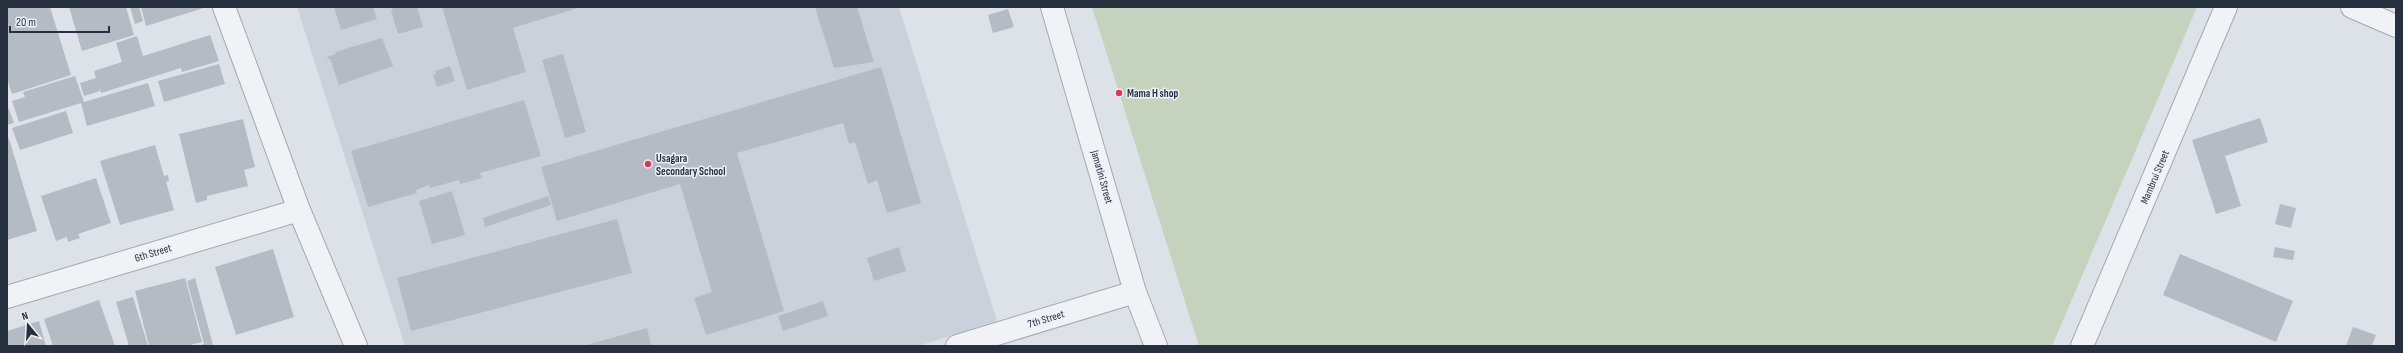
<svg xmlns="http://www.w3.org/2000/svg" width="2403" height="353" viewBox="0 0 2403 353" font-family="'Sofia Sans Condensed',sans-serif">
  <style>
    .built { fill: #cbd1da }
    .green { fill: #c4d2be }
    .building { fill: #b4bbc5 }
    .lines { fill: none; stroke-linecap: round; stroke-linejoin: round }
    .minor-casing { stroke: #a2a9b2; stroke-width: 24 }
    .minor { stroke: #f0f2f6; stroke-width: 22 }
    .poi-dot { fill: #d53a56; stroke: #edf1f6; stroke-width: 1.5 }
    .labels { text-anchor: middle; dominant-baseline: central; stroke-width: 3; stroke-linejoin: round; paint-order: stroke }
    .poi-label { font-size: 11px; font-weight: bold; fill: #26303f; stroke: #edf1f6; text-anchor: start }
    .street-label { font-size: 11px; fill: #26303f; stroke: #edf1f6 }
  </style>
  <rect width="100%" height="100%" fill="#dde2e8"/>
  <path class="built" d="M297 7H899L997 321 918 346H405Z"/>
  <path class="green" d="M1092 7H2197L2052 346H1199Z"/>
  <path class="building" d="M7 7H50L71 75 12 94 7 79Z
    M69 7H126L134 35 82 51Z
    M130 7H139L143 21 135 24Z
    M141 7H207L146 26Z
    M334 7H373L377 19 341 30Z
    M392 7H417L423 27 398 34 391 11 393 10Z
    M442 7H581L513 28 526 72 467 90Z
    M815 7H857L874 62 834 68Z
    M1008 9 1014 27 993 33 988 15Z
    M210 35 219 61 182 72 181 68 101 93 99 86 100 91 84 96 80 83 96 78 94 71 122 62 116 43 137 36 143 56Z
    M382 38 393 66 339 85 330 59H328L327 57 336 54 335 52Z
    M563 54 586 132 565 138 542 60Z
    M219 64 225 84 164 102 158 81Z
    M450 66 455 81 437 87 433 75 436 74 435 71Z
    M881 67 921 203 887 213 877 180 868 184 855 142 849 144 843 123 737 153 784 311 706 335 694 298 712 292 680 184 557 221 541 167Z
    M75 76 84 102 148 83 155 106 87 126 81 103 19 122 12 101 25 97 23 92Z
    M524 100 541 156 480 173 482 178 460 184 459 180 430 188 429 185 416 190 417 193 368 207 351 151Z
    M7 104 14 123 7 125Z
    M66 111 73 133 20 150 12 128Z
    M2260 118 2268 142 2225 156 2241 206 2216 214 2192 140Z
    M243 119 255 167 244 170 248 186 207 196V200L196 203 179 134Z
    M7 139H9L37 231 7 240Z
    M155 145 164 176 168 175 169 181 166 182 174 210 120 225 100 161Z
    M96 178 111 223 78 234 80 238 68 242 67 237 56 241 41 196Z
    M452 191 465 235 432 244 419 201Z
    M548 196 551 205 485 227 483 218Z
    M2280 204 2296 208 2291 228 2275 224Z
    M617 219 632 273 411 331 397 278Z
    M899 247 906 271 874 281 867 258Z
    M2275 247 2295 251 2293 260 2273 257Z
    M273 249 294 317 236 335 215 267Z
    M2180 254 2293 301 2276 342 2163 295Z
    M185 278 202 342 186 346H149L135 291Z
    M195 278 212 341 213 346H198L204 344 187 281Z
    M133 297 148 346H129L116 302Z
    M99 300 115 346H53L44 319Z
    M823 301 828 316 783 331 778 316Z
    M39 321 46 346H7V331Z
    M2353 327 2376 335 2372 346H2346Z
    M647 328 651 346H583Z"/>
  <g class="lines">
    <g class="minor-casing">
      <path id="minor" d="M224 7 299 210 356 346
        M1052 7 1135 292 1156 346
        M2352 7 2396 26
        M7 297 299 210
        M957 346 1135 292
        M2082 346 2226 7"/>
    </g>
    <use href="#minor" class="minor"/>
  </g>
  <g class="poi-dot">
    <circle cx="1119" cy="93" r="4"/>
    <circle cx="648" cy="164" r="4"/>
  </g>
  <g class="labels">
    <g class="poi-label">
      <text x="1127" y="93">Mama H shop</text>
      <text x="656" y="158">Usagara<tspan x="656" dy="13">Secondary School</tspan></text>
    </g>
    <g class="street-label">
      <text transform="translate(1102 177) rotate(74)">Jamatini Street</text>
      <text transform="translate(2155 177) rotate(-67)">Mambrui Street</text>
      <text transform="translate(153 253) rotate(-17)">6th Street</text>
      <text transform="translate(1046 319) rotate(-17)">7th Street</text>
    </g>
  </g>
  <rect width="2403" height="353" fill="none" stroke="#26303f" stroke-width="16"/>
  <g transform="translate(28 325) rotate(342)" stroke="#edf1f6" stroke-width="3" paint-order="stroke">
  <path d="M0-3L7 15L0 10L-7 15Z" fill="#26303f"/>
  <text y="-6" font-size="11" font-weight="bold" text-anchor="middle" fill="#26303f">N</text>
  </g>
  <path d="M10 26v6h99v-6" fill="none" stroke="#26303f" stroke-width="2"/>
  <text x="16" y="26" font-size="12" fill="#26303f" stroke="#edf1f6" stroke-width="3" paint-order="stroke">20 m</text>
</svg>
